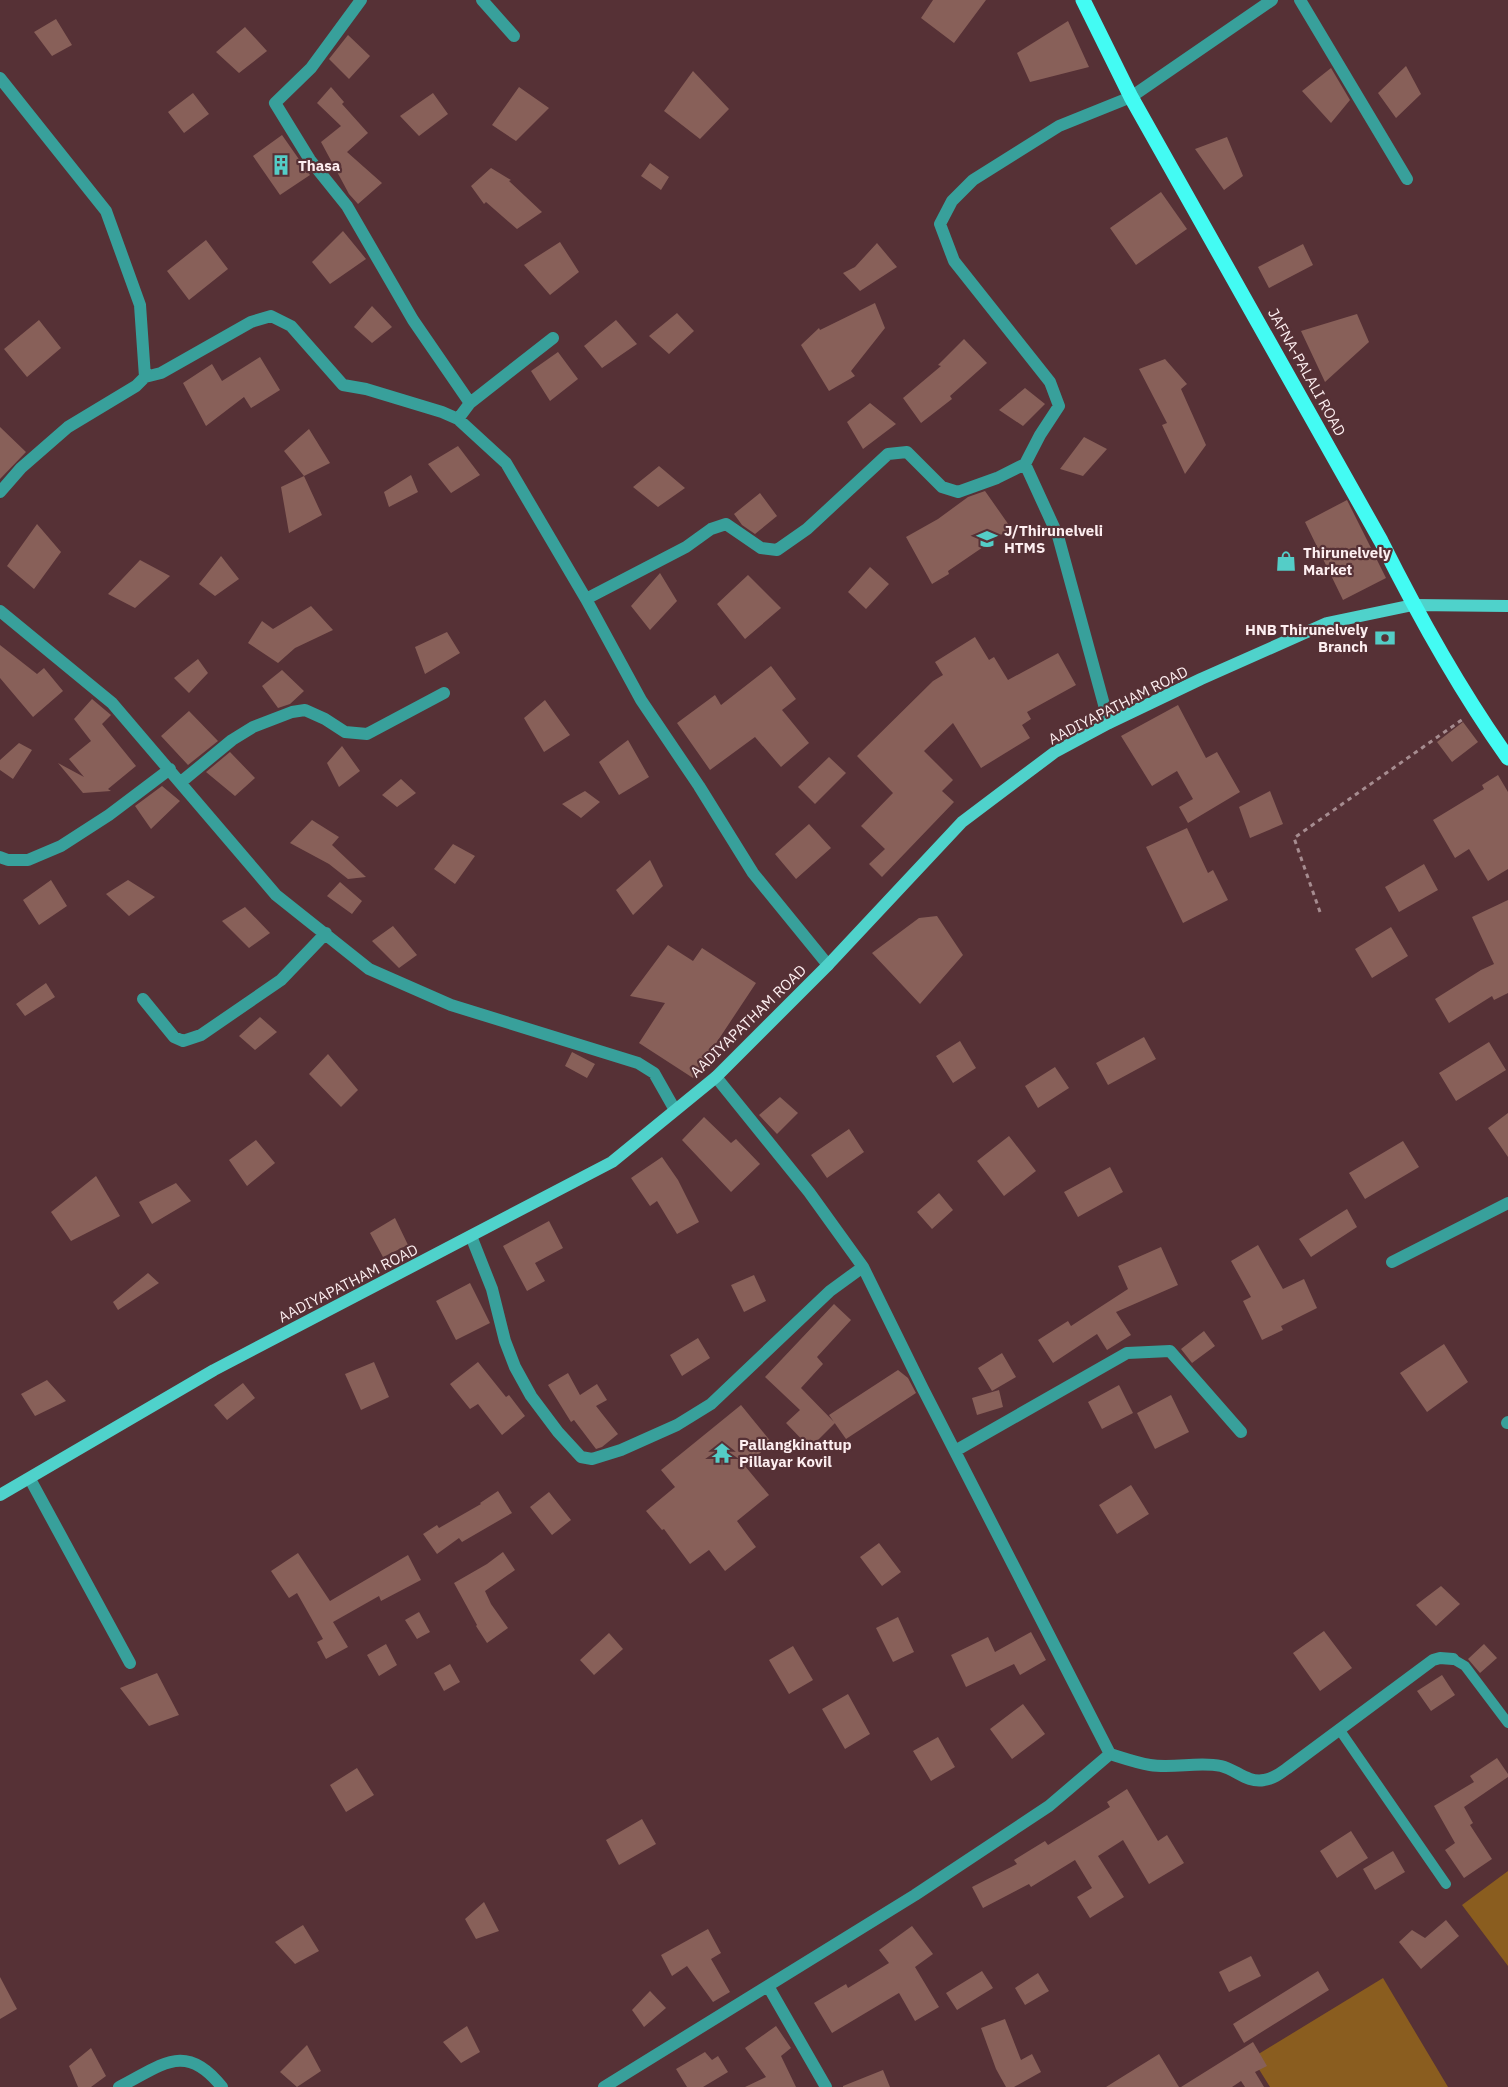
<svg xmlns="http://www.w3.org/2000/svg" width="1508" height="2087" viewBox="0 0 1508 2087" font-family="'IBM Plex Sans',sans-serif">
  <style>
    .green { fill: #8a5d1f }
    .building { fill: #886059 }
    .lines { fill: none; stroke-linecap: round; stroke-linejoin: round }
    .path { stroke: #a68c90; stroke-width: 3; stroke-dasharray: 4.5 4.5; stroke-linecap: butt }
    .lane { stroke: #38a09b; stroke-width: 10 }
    .street { stroke: #38a09b; stroke-width: 12 }
    .secondary { stroke: #4fd2cb; stroke-width: 12 }
    .primary { stroke: #43fbf3; stroke-width: 15 }
    .labels { text-anchor: middle; dominant-baseline: central; stroke-width: 4.5; stroke-linejoin: round; paint-order: stroke }
    .poi-label { font-size: 15px; font-weight: bold; fill: #fdeef0; stroke: #563136; text-anchor: start }
    .street-label { font-size: 15px; fill: #fdeef0; stroke: #563136 }
  </style>
  <rect width="100%" height="100%" fill="#563136"/>
  <path class="green" d="M1508 1871V1966L1462 1905Z
    M1383 1978 1448 2087H1270L1252 2058Z"/>
  <path class="building" d="M933 0H986L954 43 921 18Z
    M56 19 72 45 52 56 34 32Z
    M1068 21 1089 67 1030 82 1017 53Z
    M245 27 267 51 239 73 216 52Z
    M348 35 370 56 349 79 329 59Z
    M1406 66 1421 94 1396 118 1378 93Z
    M1331 68 1350 100 1331 123 1302 91Z
    M693 71 729 109 700 139 664 111Z
    M331 87 344 102 342 104 368 133 347 152 382 183 358 204 349 194 321 142 341 126 317 103Z
    M519 87 549 108 516 141 492 125Z
    M193 93 209 114 184 133 168 112Z
    M433 93 448 114 419 136 400 116Z
    M282 135 310 175 280 195 253 156Z
    M1227 137 1243 176 1224 190 1195 149Z
    M650 163 669 177 661 190 641 176Z
    M491 168 511 180 509 181 542 212 517 229 486 202 484 204 471 186Z
    M1161 192 1187 229 1136 265 1110 228Z
    M343 231 366 259 330 284 312 262Z
    M206 240 228 269 189 300 167 271Z
    M560 242 579 272 550 295 524 265Z
    M877 243 897 267 860 291 843 273 855 267Z
    M1303 244 1313 265 1269 288 1258 267Z
    M875 303 885 328 851 371 855 376 829 391 801 345 819 328 820 330Z
    M372 306 392 327 372 343 354 327Z
    M677 313 694 331 669 354 649 336Z
    M1357 314 1369 342 1325 382 1301 331Z
    M39 320 61 348 27 377 4 349Z
    M616 320 637 344 602 368 584 346Z
    M964 339 987 363 950 396 952 399 921 423 903 398 941 366 938 365Z
    M558 352 578 379 550 401 531 371Z
    M260 357 280 390 251 408 244 397 206 426 183 383 212 364 222 381Z
    M1165 359 1187 384 1181 389 1206 445 1185 474 1162 425 1167 423 1139 369Z
    M1025 388 1045 404 1023 426 999 410Z
    M870 403 896 424 863 449 847 422Z
    M0 427 26 452 0 479Z
    M309 429 330 463 304 476 284 451Z
    M1084 437 1107 449 1083 476 1060 469Z
    M458 446 480 475 451 493 428 464Z
    M659 466 685 488 658 507 633 487Z
    M411 475 418 492 389 507 384 492Z
    M304 476 322 515 289 533 281 487Z
    M985 491 1011 528 948 571 949 574 932 584 906 537 938 519 968 497Z
    M760 493 777 516 755 534 742 525 734 514Z
    M1347 500 1386 578 1343 600 1305 522Z
    M37 524 61 552 34 589 7 566Z
    M221 556 239 579 215 596 199 584Z
    M140 560 170 576 135 608 108 594Z
    M870 567 889 584 866 609 848 592Z
    M660 573 677 601 650 630 631 606Z
    M748 575 781 608 745 639 717 604Z
    M311 606 333 630 295 648 278 663 248 643 262 621 273 629Z
    M447 632 460 653 425 674 415 647Z
    M975 637 989 660 994 657 1008 680 1058 653 1076 685 1027 712 1031 719 1022 725 1030 738 981 768 953 723 924 751 953 780 942 791 954 802 882 877 869 864 885 849 861 826 893 793 857 756 933 681 943 675 935 662Z
    M0 645 37 674 44 668 63 691 33 717 0 678Z
    M198 659 208 673 189 693 174 678Z
    M771 666 796 699 782 710 809 743 781 767 755 737 710 770 677 723 715 695 721 705Z
    M282 670 304 691 290 704 278 708 262 686Z
    M92 699 111 715 102 724 136 766 108 789 111 791 83 793 58 763 84 777 69 759 91 741 74 719Z
    M545 700 570 735 544 752 524 718Z
    M1178 705 1206 758 1217 752 1240 792 1188 823 1179 807 1193 799 1177 771 1152 786 1121 736Z
    M189 711 218 741 188 765 161 736Z
    M1463 722 1478 742 1452 762 1437 742Z
    M628 740 649 777 619 795 599 762Z
    M19 743 32 750 13 779 0 770V760Z
    M342 746 360 771 339 787 327 763Z
    M230 752 255 778 235 796 206 772Z
    M829 757 846 773 815 804 798 787Z
    M1498 775 1508 792V869L1488 881 1469 849 1455 858 1433 820 1484 789 1482 785Z
    M401 779 416 793 397 807 382 795Z
    M162 786 180 801 151 829 135 806Z
    M585 791 600 802 581 818 562 804Z
    M1270 791 1283 824 1250 838 1239 807Z
    M312 820 339 837 332 845 366 877 348 879 329 864 290 843Z
    M809 824 831 848 796 879 775 854Z
    M1187 828 1208 873 1213 870 1228 900 1183 923 1146 847Z
    M453 844 475 856 455 884 434 869Z
    M650 860 663 886 633 915 616 890Z
    M1424 864 1438 890 1399 912 1385 887Z
    M51 880 67 906 39 925 23 900Z
    M128 880 155 897 129 916 106 894Z
    M340 882 362 901 352 914 327 896Z
    M1508 900V993L1494 1000 1492 996 1449 1023 1435 999 1481 970 1494 964 1472 917Z
    M245 907 270 933 249 948 222 921Z
    M937 916 963 955 920 1004 872 953 919 918Z
    M393 926 417 955 399 968 372 941Z
    M1391 927 1408 956 1372 978 1355 949Z
    M668 945 693 961 702 948 756 983 693 1078 639 1043 665 1003 630 996Z
    M46 983 55 997 25 1016 16 1004Z
    M260 1017 277 1032 255 1050 239 1036Z
    M1144 1037 1156 1059 1108 1085 1096 1063Z
    M960 1041 976 1068 953 1083 936 1056Z
    M1489 1042 1506 1070 1456 1101 1439 1073Z
    M572 1052 595 1064 587 1078 565 1066Z
    M328 1054 358 1090 341 1107 309 1074Z
    M1055 1067 1069 1088 1038 1108 1025 1086Z
    M780 1097 798 1113 777 1134 759 1115Z
    M1508 1113V1157L1488 1128Z
    M704 1117 731 1143 736 1139 760 1164 731 1192 682 1140Z
    M849 1129 864 1152 827 1178 811 1155Z
    M1009 1136 1036 1171 1004 1196 977 1161Z
    M256 1140 275 1163 247 1186 229 1160Z
    M1403 1141 1419 1167 1365 1199 1349 1173Z
    M662 1157 678 1180 699 1222 677 1234 657 1201 650 1206 631 1178Z
    M1110 1167 1123 1192 1078 1217 1064 1192Z
    M96 1176 120 1216 71 1241 51 1212Z
    M176 1183 191 1201 152 1224 139 1202Z
    M939 1193 953 1210 932 1229 917 1212Z
    M1347 1209 1357 1227 1311 1257 1299 1239Z
    M395 1218 408 1245 383 1257 370 1233Z
    M549 1221 563 1248 535 1263 545 1281 527 1291 503 1246Z
    M1258 1245 1283 1289 1304 1279 1317 1308 1281 1326 1283 1330 1262 1340 1243 1301 1251 1297 1231 1261Z
    M1161 1247 1178 1285 1116 1312 1131 1335 1107 1350 1097 1334 1053 1363 1038 1340 1068 1321 1071 1326 1128 1289 1118 1266Z
    M148 1273 159 1283 118 1310 113 1302Z
    M754 1275 766 1301 744 1312 731 1285Z
    M470 1283 490 1323 456 1340 436 1301Z
    M834 1304 851 1320 817 1357 823 1364 801 1388 835 1423 810 1448 786 1423 800 1410 765 1377Z
    M1204 1331 1215 1346 1192 1363 1181 1349Z
    M698 1338 710 1358 682 1376 670 1355Z
    M1444 1344 1468 1382 1427 1412 1400 1373Z
    M1002 1353 1016 1377 992 1391 978 1368Z
    M374 1362 389 1397 361 1410 345 1374Z
    M478 1362 506 1397 509 1395 525 1416 502 1435 478 1404 470 1409 450 1384Z
    M898 1370 908 1378 916 1393 846 1439 829 1415Z
    M568 1373 580 1395 597 1384 607 1400 596 1406 618 1434 602 1447 596 1449 574 1420 571 1422 548 1385Z
    M47 1380 66 1401 35 1416 21 1394Z
    M243 1383 255 1398 227 1420 214 1405Z
    M1119 1385 1133 1413 1102 1429 1088 1402Z
    M999 1390 1003 1407 977 1415 972 1398Z
    M1171 1395 1189 1432 1155 1449 1137 1413Z
    M741 1405 772 1443 745 1466 769 1495 737 1521 756 1547 725 1571 709 1550 690 1564 664 1529 662 1530 646 1511 675 1487 661 1470Z
    M1131 1485 1149 1514 1117 1534 1099 1505Z
    M498 1491 512 1513 462 1542 459 1538 437 1554 423 1534 437 1525 439 1528 481 1504 480 1503Z
    M549 1492 571 1520 552 1535 530 1507Z
    M879 1543 901 1572 882 1586 860 1557Z
    M503 1552 515 1570 485 1591 491 1604 508 1628 487 1643 476 1626 477 1625 454 1583 487 1564Z
    M298 1553 330 1601 408 1555 421 1580 381 1601 379 1596 333 1622 348 1647 326 1659 317 1642 323 1639 297 1593 289 1598 271 1571Z
    M1441 1586 1460 1604 1436 1626 1416 1605Z
    M419 1612 430 1632 417 1639 405 1620Z
    M898 1617 914 1652 893 1662 876 1628Z
    M1324 1631 1352 1668 1320 1691 1293 1653Z
    M1031 1632 1046 1660 1020 1675 1014 1664 966 1687 951 1655 988 1637 995 1652Z
    M609 1633 623 1649 594 1675 580 1660Z
    M386 1644 397 1665 379 1676 367 1655Z
    M1484 1644 1497 1658 1480 1673 1468 1659Z
    M793 1646 813 1680 789 1694 769 1660Z
    M450 1664 460 1682 444 1691 434 1673Z
    M157 1673 179 1715 149 1726 120 1688Z
    M1442 1675 1455 1695 1431 1711 1417 1691Z
    M848 1694 870 1734 845 1749 822 1709Z
    M1023 1704 1045 1734 1012 1759 990 1729Z
    M938 1737 955 1767 931 1781 913 1751Z
    M1497 1758 1508 1774V1777L1464 1807 1473 1823 1470 1825 1492 1859 1464 1878 1445 1850 1455 1843 1434 1806 1474 1782 1470 1776Z
    M357 1768 374 1795 346 1812 330 1785Z
    M1127 1789 1158 1841 1167 1835 1184 1863 1149 1884 1123 1840 1098 1856 1124 1897 1090 1918 1077 1897 1092 1888 1075 1860 1031 1887 1029 1884 983 1908 972 1887 1017 1864 1014 1860 1045 1841 1048 1845 1110 1807 1107 1802Z
    M642 1819 656 1844 619 1865 606 1840Z
    M1351 1831 1368 1858 1337 1878 1320 1851Z
    M1393 1851 1405 1872 1375 1890 1363 1869Z
    M484 1902 499 1931 476 1939 465 1919Z
    M1446 1920 1459 1936 1421 1969 1399 1942 1412 1930 1425 1938Z
    M303 1925 319 1951 295 1964 275 1942Z
    M912 1926 933 1954 915 1967 939 2007 915 2021 899 1993 832 2033 814 2003 846 1984 848 1988 889 1963 879 1950Z
    M708 1929 721 1953 711 1959 730 1992 713 2002 687 1966 672 1976 661 1955Z
    M1251 1956 1261 1976 1229 1992 1219 1972Z
    M982 1971 993 1988 957 2010 946 1993Z
    M1318 1971 1329 1990 1244 2043 1233 2024Z
    M1038 1973 1049 1991 1025 2005 1015 1988Z
    M0 1977 17 2009 0 2019Z
    M650 1991 666 2008 644 2027 632 2010Z
    M1005 2019 1021 2060 1032 2054 1041 2072 1014 2087H1006L996 2069 981 2028Z
    M467 2026 480 2052 461 2063 443 2042Z
    M776 2026 791 2048 781 2056 796 2087H745L766 2077 745 2048Z
    M1253 2042 1267 2066 1255 2072 1264 2087H1245L1241 2081 1232 2087H1181Z
    M307 2045 321 2071 297 2087 280 2072Z
    M91 2048 106 2076 91 2087H78L69 2066Z
    M705 2052 712 2060 718 2056 728 2072 703 2087H687L676 2069Z
    M1159 2054 1179 2087H1106Z
    M883 2070 890 2087H843V2086Z"/>
  <g class="lines">
    <path class="path" d="M1320 912 1294 838 1463 719"/>
    <path class="lane" d="M1453 1659 1465 1666 1508 1723
      M1339 1729 1446 1884"/>
    <path class="street" d="M361 0 311 68 275 103 310 160 347 206 413 320 470 403
      M482 0 514 36
      M1300 0 1407 179
      M0 78 106 211 140 305 145 377 136 386 68 427 21 468 0 492
      M145 377 161 373 251 322 271 316 291 326 343 385 366 389 442 412 458 419 506 463 586 599 641 700 699 786 753 873 828 965
      M458 419 470 403 553 338
      M586 599 686 547 711 529 726 524 761 548 777 550 807 529 888 454 907 452 942 487 958 492 997 478 1025 464
      M0 611 112 703 276 895 369 969 451 1005 638 1063 654 1073 675 1110
      M1109 723 1058 536 1025 464 1040 435 1059 406 1050 382 954 261 940 224 952 201 973 180 1059 126 1131 97 1272 0
      M181 782 232 740 253 727 292 712 305 710 325 719 345 732 367 734 444 693
      M0 857 8 860H28L61 846 109 815 170 769
      M143 999 174 1037 183 1041 201 1035 281 980 326 933
      M471 1236 492 1289 505 1341 515 1367 531 1396 558 1432 581 1457 592 1459 621 1450 677 1425 711 1404 830 1291 863 1267
      M1392 1262 1508 1203
      M1507 1423 1508 1422
      M955 1451 1127 1353 1170 1351 1241 1432
      M30 1479 130 1663
      M1110 1754C1123 1758 1137 1763 1150 1765 1174 1769 1198 1761 1221 1766 1237 1770 1247 1783 1264 1780 1274 1779 1282 1772 1289 1767L1433 1660 1440 1658 1453 1659
      M768 1986 826 2087
      M119 2087C161 2066 185 2040 222 2087
      M604 2087 915 1895 1049 1806 1110 1754 923 1389 863 1267 809 1192 716 1077"/>
    <path class="secondary" d="M0 1495 214 1370 612 1162 716 1077 828 965 962 822 1055 752 1109 723 1201 679 1327 623 1413 605 1508 606"/>
    <path class="primary" d="M1083 0 1131 97 1381 541C1419 617 1459 689 1508 758"/>
  </g>
  <defs>
    <g id="building-bare" transform="scale(1.62)"><path d="M-4-6H4V6H1V3H-1V6H-4ZM-2.5-4.3h1.7v1.8h-1.7ZM.8-4.3h1.7v1.8H.8ZM-2.5-1h1.7V.8h-1.7ZM.8-1h1.7V.8H.8Z" fill="#54cdc7" stroke="#563136" stroke-width="2.5" paint-order="stroke"/></g>
    <g id="school-bare" transform="scale(1.62)"><path d="M0-5L7-2L0 1L-7-2ZM-4 1L0 2.5L4 1V4Q0 6-4 4Z" fill="#54cdc7" stroke="#563136" stroke-width="2.5" paint-order="stroke"/></g>
    <g id="shop-bare" transform="scale(1.62)"><path d="M-5-2.5h2.3a2.7 3.5 0 0 1 5.4 0H5L5.5 6h-11ZM-1.5-2.5h3a1.5 2.3 0 0 0-3 0Z" fill="#54cdc7" stroke="#563136" stroke-width="2.5" paint-order="stroke"/></g>
    <g id="bank-bare" transform="scale(1.62)"><path d="M-6-4H6V4H-6ZM0-2.3a2.3 2.3 0 1 0 0 4.6a2.3 2.3 0 1 0 0-4.6Z" fill="#54cdc7" stroke="#563136" stroke-width="2.5" paint-order="stroke"/></g>
    <g id="temple-bare" transform="scale(1.62)"><path d="M0-6L5-2H3V0L6.5 2.5H4V6H1.5V3h-3V6H-4V2.5H-6.5L-3 0V-2H-5Z" fill="#54cdc7" stroke="#563136" stroke-width="2.5" paint-order="stroke"/></g>
  </defs>
  <g fill-rule="evenodd">
    <use href="#building-bare" x="281" y="165"/>
    <use href="#school-bare" x="987" y="539"/>
    <use href="#shop-bare" x="1286" y="561"/>
    <use href="#bank-bare" x="1385" y="638"/>
    <use href="#temple-bare" x="722" y="1453"/>
  </g>
  <g class="labels">
    <g class="poi-label">
      <text x="298" y="165">Thasa</text>
      <text x="1004" y="530">J/Thirunelveli<tspan x="1004" dy="17">HTMS</tspan></text>
      <text x="1303" y="552">Thirunelvely<tspan x="1303" dy="17">Market</tspan></text>
      <text x="1368" y="629" text-anchor="end">HNB Thirunelvely<tspan x="1368" dy="17">Branch</tspan></text>
      <text x="739" y="1444">Pallangkinattup<tspan x="739" dy="17">Pillayar Kovil</tspan></text>
    </g>
    <g class="street-label">
      <text transform="translate(1307 372) rotate(61)">JAFNA-PALALI ROAD</text>
      <text transform="translate(1118 705) rotate(-27)">AADIYAPATHAM ROAD</text>
      <text transform="translate(748 1021) rotate(-44)">AADIYAPATHAM ROAD</text>
      <text transform="translate(348 1283) rotate(-27)">AADIYAPATHAM ROAD</text>
    </g>
  </g>
</svg>
